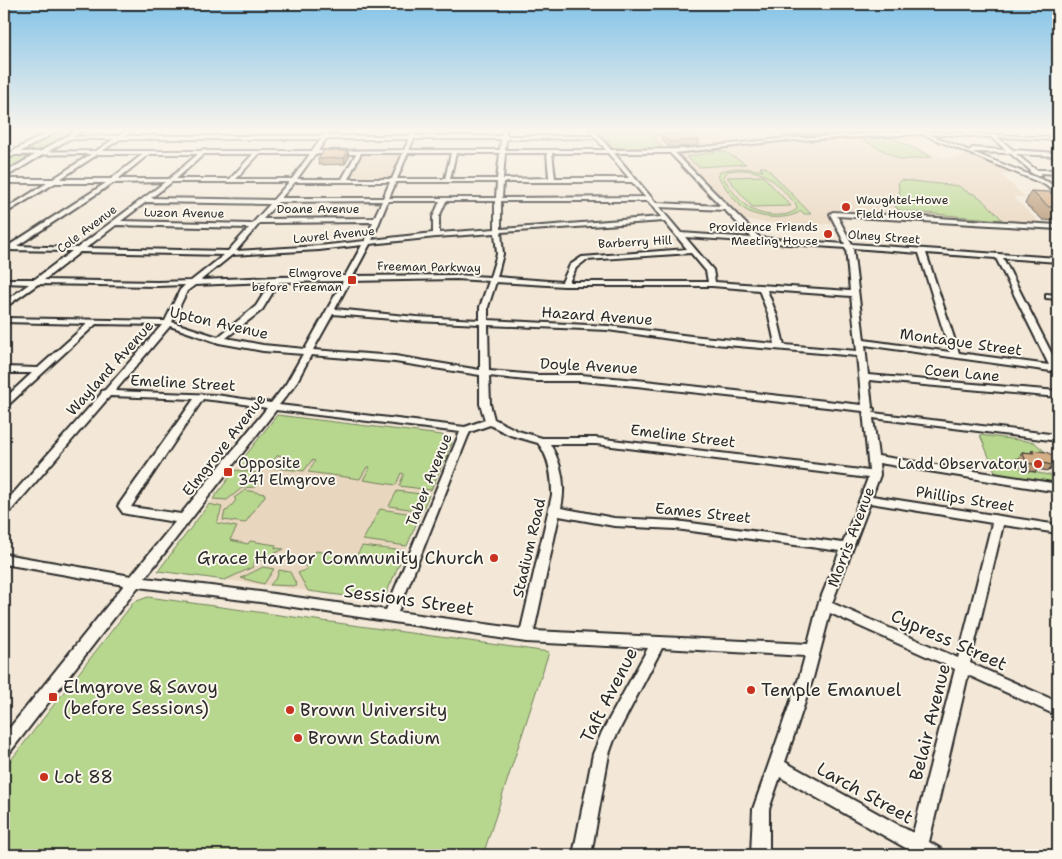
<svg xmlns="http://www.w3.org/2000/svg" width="1062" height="859" viewBox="0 0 1062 859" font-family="'Shantell Sans',sans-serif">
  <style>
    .built { fill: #e9d6be }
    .green { fill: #b7d68e; stroke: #71805c; fill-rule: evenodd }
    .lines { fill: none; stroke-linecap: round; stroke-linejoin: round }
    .minor-casing { stroke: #2b2b2b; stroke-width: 4 }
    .major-casing { stroke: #2b2b2b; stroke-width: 4 }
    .minor { fill: #fbf7ec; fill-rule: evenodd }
    .major { fill: #fbf7ec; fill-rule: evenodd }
    .wall { fill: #b59572; stroke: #2b2b2b }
    .shaded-wall { fill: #94795d; stroke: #2b2b2b }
    .building { fill: #d3ad85; stroke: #2b2b2b }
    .poi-dot { fill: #c8321e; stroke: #fbf7ec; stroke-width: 2 }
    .labels { text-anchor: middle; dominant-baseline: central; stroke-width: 4; stroke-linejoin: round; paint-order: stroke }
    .far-poi-label { font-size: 12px; fill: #2b2b2b; stroke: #fbf7ec; text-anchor: end }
    .far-street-label { font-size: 12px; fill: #2b2b2b; stroke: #fbf7ec }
    .street-label { font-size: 15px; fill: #2b2b2b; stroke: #fbf7ec }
    .poi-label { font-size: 15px; fill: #2b2b2b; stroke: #fbf7ec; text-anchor: start }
    .near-poi-label { font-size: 18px; fill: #2b2b2b; stroke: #fbf7ec; text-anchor: start }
    .near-street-label { font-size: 18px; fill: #2b2b2b; stroke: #fbf7ec }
  </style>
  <rect width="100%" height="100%" fill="#f3e8d7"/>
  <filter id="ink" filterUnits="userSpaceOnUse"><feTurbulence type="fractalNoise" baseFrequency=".02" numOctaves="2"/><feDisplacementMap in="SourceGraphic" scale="10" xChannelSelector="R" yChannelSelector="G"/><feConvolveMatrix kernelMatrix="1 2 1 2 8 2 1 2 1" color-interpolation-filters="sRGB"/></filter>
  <g filter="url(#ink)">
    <path class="built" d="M596 130H905L907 131 776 139 688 150 612 149Z
      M915 134 927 138 909 140 907 143 943 158 969 155 1016 173 1001 175 1025 197H1013L1041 224 831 212 832 224 794 225 743 220 675 154 694 153 781 142Z
      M405 151 394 179 343 180 359 152Z
      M277 415 442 435 450 439 452 443 383 601 158 571Z"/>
    <path class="green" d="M58 130H78L4 174V161Z
      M598 130H743L746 131 718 134 653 135 663 149H630L612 147Z
      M890 137 932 157 901 160 861 139Z
      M718 151 725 152 746 164 699 167 686 157Z
      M760 167H766L811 214H804L801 211C787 221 755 219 742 207 733 199 724 186 718 176L720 172C733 166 749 168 763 171ZM740 170C769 170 777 185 796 204L797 209C786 219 759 216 748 207 738 200 729 186 723 177L728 171Z
      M763 176 791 206 752 207 727 177Z
      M901 180 959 186C965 192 969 192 976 195 983 199 998 214 1002 220L901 211 896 208 894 198 900 196 898 182Z
      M277 415 442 435 450 439 452 443 431 490 399 486 404 474 401 473 396 485 363 480 370 467H367L360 479 308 472 315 461 312 460 304 471 274 468 282 456 278 455 268 468 239 464Z
      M980 435 1034 442 1058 463 1015 458 1016 462 1021 463 1022 465H1019L1021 470 1055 476 1058 474V483L996 474Z
      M235 470 264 474 255 487 242 488 227 500 213 499Z
      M245 490 265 494V496L245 523 223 520 225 511 228 510 236 500 234 498Z
      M397 491 429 495 422 511 389 506Z
      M209 504 222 507 217 523 237 527 230 540 248 544 250 541 276 545 275 548 284 549 252 564 253 567 225 580 158 571Z
      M380 509 420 515 407 546 363 540Z
      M362 546 405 551 383 601 308 591 298 573 307 569 300 558 311 559 316 551 340 555 339 557 354 560Z
      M263 567 274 569 264 584 241 578Z
      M279 570 290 572 297 586 270 585 277 577Z
      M148 597 549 652 483 855H4V769L134 602Z"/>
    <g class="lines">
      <g class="minor-casing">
        <path id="minor" d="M11 130H23L4 133V131Z
          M128 130H133L125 136H323L328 130H332L328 136H410L413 130H417L415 136H501L502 130H506V136H594L590 130H594L611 150 684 149 779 139 916 131 1058 138V140L997 137 1013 150 1058 153V156L1016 154 1036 170H1058V174L1040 173 1041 176H1037L1030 172V170L1010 153 972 152 1048 182 1049 183 1046 185 922 134 779 141 675 153 760 238 845 244 830 214 833 212 1058 225V229L837 216 852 244 1058 258V262L1003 258 1058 366V372L865 345 868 375 1058 391V397L869 380 872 407 874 409 873 413 1058 435V441L873 418 878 456 1058 484V492L879 463 880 475 872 496 1058 525V533L1003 525 970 663 1058 702V716L968 675 929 842 941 849 944 855H918L780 777 769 809V855H751L753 809 799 678 805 656 662 648 614 740 609 754 591 855H573L593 754 602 732 648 648 526 642 260 602 138 587 10 752 4 754V735L124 585 4 564V554L131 576 175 522 127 514 123 513 118 506 194 399 110 396 8 514 4 515V504L101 394 102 391 105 390 162 325 96 324 7 406 4 407V399L32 373H4V367L38 368 87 324 4 322V318L165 321 180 290 185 285 157 286 38 284 4 308V302L29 284 4 283V279H35L72 251 4 250V246H8L106 183H55L4 214V210L47 183H4V179H53L91 154 15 155 13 152 96 151 114 139H67L65 138 67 137 118 136ZM928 134 991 137 1006 150 972 148 970 151ZM596 138 606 150H505L506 139ZM120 139H321L312 151H206L204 149 201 151H102ZM326 139H409L404 150 318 151ZM414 139H501L500 150H409ZM361 153H403L392 179H348ZM408 153H451L445 179H397ZM456 153H500L497 179H450ZM505 153H547L549 178 503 179ZM552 153H608L629 178H555ZM614 153H670L721 206 656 203ZM98 154H143L111 179H60ZM149 154H198L169 179H118ZM204 154H253L230 179H176ZM259 154H310L292 179H236ZM315 154H356L342 179H297ZM165 182 77 248 17 246 113 183ZM172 182H289L273 200 151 198ZM295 182H390L383 198H281ZM396 182H497L496 198H389ZM503 182H632L645 197 502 198ZM382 201 374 218 263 219 278 202ZM388 201H440L433 217V233L372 240ZM446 201H495V229L439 233V217ZM501 201H648L661 217 501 229ZM146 202 270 204 252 224 121 221ZM659 207 725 210 752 238 681 233ZM664 221 687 249 582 257 570 265 562 282 497 277 503 254 501 232ZM373 222 365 241 319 246 236 251 260 223ZM116 225 249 228 228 251 86 248ZM495 233 497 254 490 277 456 275 353 276 370 244 436 237ZM685 237 846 248 850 291 715 282 713 270ZM362 245 345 276 277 277 201 280 232 255 319 250ZM853 248 919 253 950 352 864 340ZM80 252 224 255 191 281 157 282 44 280ZM691 253 706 271 708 282H569L576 268 586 260ZM926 253 996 258 1049 365 959 353ZM456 279 489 281 480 307V320L416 317 335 309 350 281ZM343 281 305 349 263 345 226 338 262 310 279 282ZM271 282 256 306 218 337 172 322 187 291 195 285ZM496 282 564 286H712L759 290 769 316 775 344 691 336 608 326 488 320V307ZM767 290 851 296 857 351 784 345 777 316ZM333 314 416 321 480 324V370L395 356 313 350ZM488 325 608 330 691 342 857 356 862 405 636 380 581 375H536L489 371ZM170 326 219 343 263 351 303 354 286 384 271 403 216 395 115 391ZM311 355 395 362 480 375V404L485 420 465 427 279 405 295 385ZM489 376 536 381H581L636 386 863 411 869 471 596 438H542L518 431 494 419 490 404ZM203 399 238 403 267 408 181 514 131 507ZM276 410 460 432 386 610 260 592 145 578ZM490 425 510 435 538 443C550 458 552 477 552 495L521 629 398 612 468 436 470 432ZM550 444H596L868 478 843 543 676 521 614 518 561 508C566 486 562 464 550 444ZM870 503 992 523 958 658 832 603ZM559 516 614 526 676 529 840 551 818 605 808 644 534 631ZM830 613 955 669 913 833 785 762 813 678Z
          M1046 294 1058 295V299L1046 298Z"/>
      </g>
      <g class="major-casing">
        <path id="major" d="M52 130H59L4 161V156Z
          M77 130H84L4 178V173Z
          M1044 182H1048L1058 190V195L1044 184Z"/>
      </g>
      <use href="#minor" class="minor"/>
      <use href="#major" class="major"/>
    </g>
    <path class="wall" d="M778 130H891L888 131 786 136Z
      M662 135 699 140V146L669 147 662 140Z
      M348 151 349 157 345 164 319 165 318 159Z
      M1031 191 1058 200V221L1043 220 1025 204Z
      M1032 450 1058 458V466L1048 471 1037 469 1036 472 1023 470 1019 458 1022 452 1031 453Z"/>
    <path class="shaded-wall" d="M348 151 349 157 345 164 344 158Z
      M1058 461V466L1048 471 1052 465Z"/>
    <path class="building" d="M692 133 699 140 669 142 662 135Z
      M324 150 348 151 344 158 318 159Z
      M1031 191 1049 192 1058 200V207H1049Z
      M1032 450 1046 452 1058 458V461L1052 465 1038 462 1039 465 1027 463 1022 452 1034 453Z"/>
  </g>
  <linearGradient id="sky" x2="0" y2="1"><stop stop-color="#83c3e8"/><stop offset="0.52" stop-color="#faf5ed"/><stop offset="1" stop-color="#faf5ed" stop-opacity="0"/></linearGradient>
  <rect width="1062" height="250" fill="url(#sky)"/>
  <g class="poi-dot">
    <circle cx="846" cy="207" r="5"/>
    <circle cx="828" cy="234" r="5"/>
    <rect x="347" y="275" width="10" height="10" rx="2.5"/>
    <circle cx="1038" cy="464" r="5"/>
    <rect x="223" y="467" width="10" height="10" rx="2.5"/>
    <circle cx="494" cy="558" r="5"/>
    <circle cx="751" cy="690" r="5"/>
    <rect x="48" y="692" width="10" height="10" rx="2.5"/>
    <circle cx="290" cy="710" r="5"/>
    <circle cx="298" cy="738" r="5"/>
    <circle cx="44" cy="777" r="5"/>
  </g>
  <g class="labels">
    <g class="far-poi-label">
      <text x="856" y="200" text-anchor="start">Waughtel-Howe<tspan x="856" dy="14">Field House</tspan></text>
      <text x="818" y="227">Providence Friends<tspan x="818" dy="14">Meeting House</tspan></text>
      <text x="342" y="273">Elmgrove<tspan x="342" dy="14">before Freeman</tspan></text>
    </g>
    <g class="far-street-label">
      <text x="318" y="209">Doane Avenue</text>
      <text transform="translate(184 213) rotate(1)">Luzon Avenue</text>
      <text transform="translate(87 229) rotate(-37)">Cole Avenue</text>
      <text transform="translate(334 235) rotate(-6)">Laurel Avenue</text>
      <text transform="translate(884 237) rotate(4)">Olney Street</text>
      <text transform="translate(635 242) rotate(-3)">Barberry Hill</text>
      <text transform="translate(429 267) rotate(1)">Freeman Parkway</text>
    </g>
    <g class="street-label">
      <text transform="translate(597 316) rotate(4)">Hazard Avenue</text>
      <text transform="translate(219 323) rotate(13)">Upton Avenue</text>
      <text transform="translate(961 342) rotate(8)">Montague Street</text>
      <text transform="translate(589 366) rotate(3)">Doyle Avenue</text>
      <text transform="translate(110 368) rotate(-48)">Wayland Avenue</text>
      <text transform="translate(962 373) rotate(5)">Coen Lane</text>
      <text transform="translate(183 383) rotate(3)">Emeline Street</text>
      <text transform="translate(683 436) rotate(7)">Emeline Street</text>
      <text transform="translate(224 445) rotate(-52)">Elmgrove Avenue</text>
      <text transform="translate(429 480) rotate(-68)">Taber Avenue</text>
      <text transform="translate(965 499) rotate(9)">Phillips Street</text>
      <text transform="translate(703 513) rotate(6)">Eames Street</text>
      <text transform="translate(851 537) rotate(-69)">Morris Avenue</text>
      <text transform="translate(529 548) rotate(-77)">Stadium Road</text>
    </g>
    <g class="poi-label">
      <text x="238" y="463">Opposite<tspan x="238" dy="17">341 Elmgrove</tspan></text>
      <text x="1028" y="464" text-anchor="end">Ladd Observatory</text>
    </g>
    <g class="near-poi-label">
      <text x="484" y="558" text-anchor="end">Grace Harbor Community Church</text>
      <text x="63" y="687">Elmgrove &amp; Savoy<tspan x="63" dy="21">(before Sessions)</tspan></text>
      <text x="761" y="690">Temple Emanuel</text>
      <text x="300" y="710">Brown University</text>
      <text x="308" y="738">Brown Stadium</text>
      <text x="54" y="777">Lot 88</text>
    </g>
    <g class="near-street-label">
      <text transform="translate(409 600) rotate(8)">Sessions Street</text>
      <text transform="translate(949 640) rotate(24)">Cypress Street</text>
      <text transform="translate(609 695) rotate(-63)">Taft Avenue</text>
      <text transform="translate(930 722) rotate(-76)">Belair Avenue</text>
      <text transform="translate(865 793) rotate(29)">Larch Street</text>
    </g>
  </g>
  <rect width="1062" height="859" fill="none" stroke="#fbf7ec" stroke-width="20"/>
  <rect x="10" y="10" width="1042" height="839" fill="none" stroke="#2b2b2b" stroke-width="2" filter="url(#ink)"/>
</svg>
